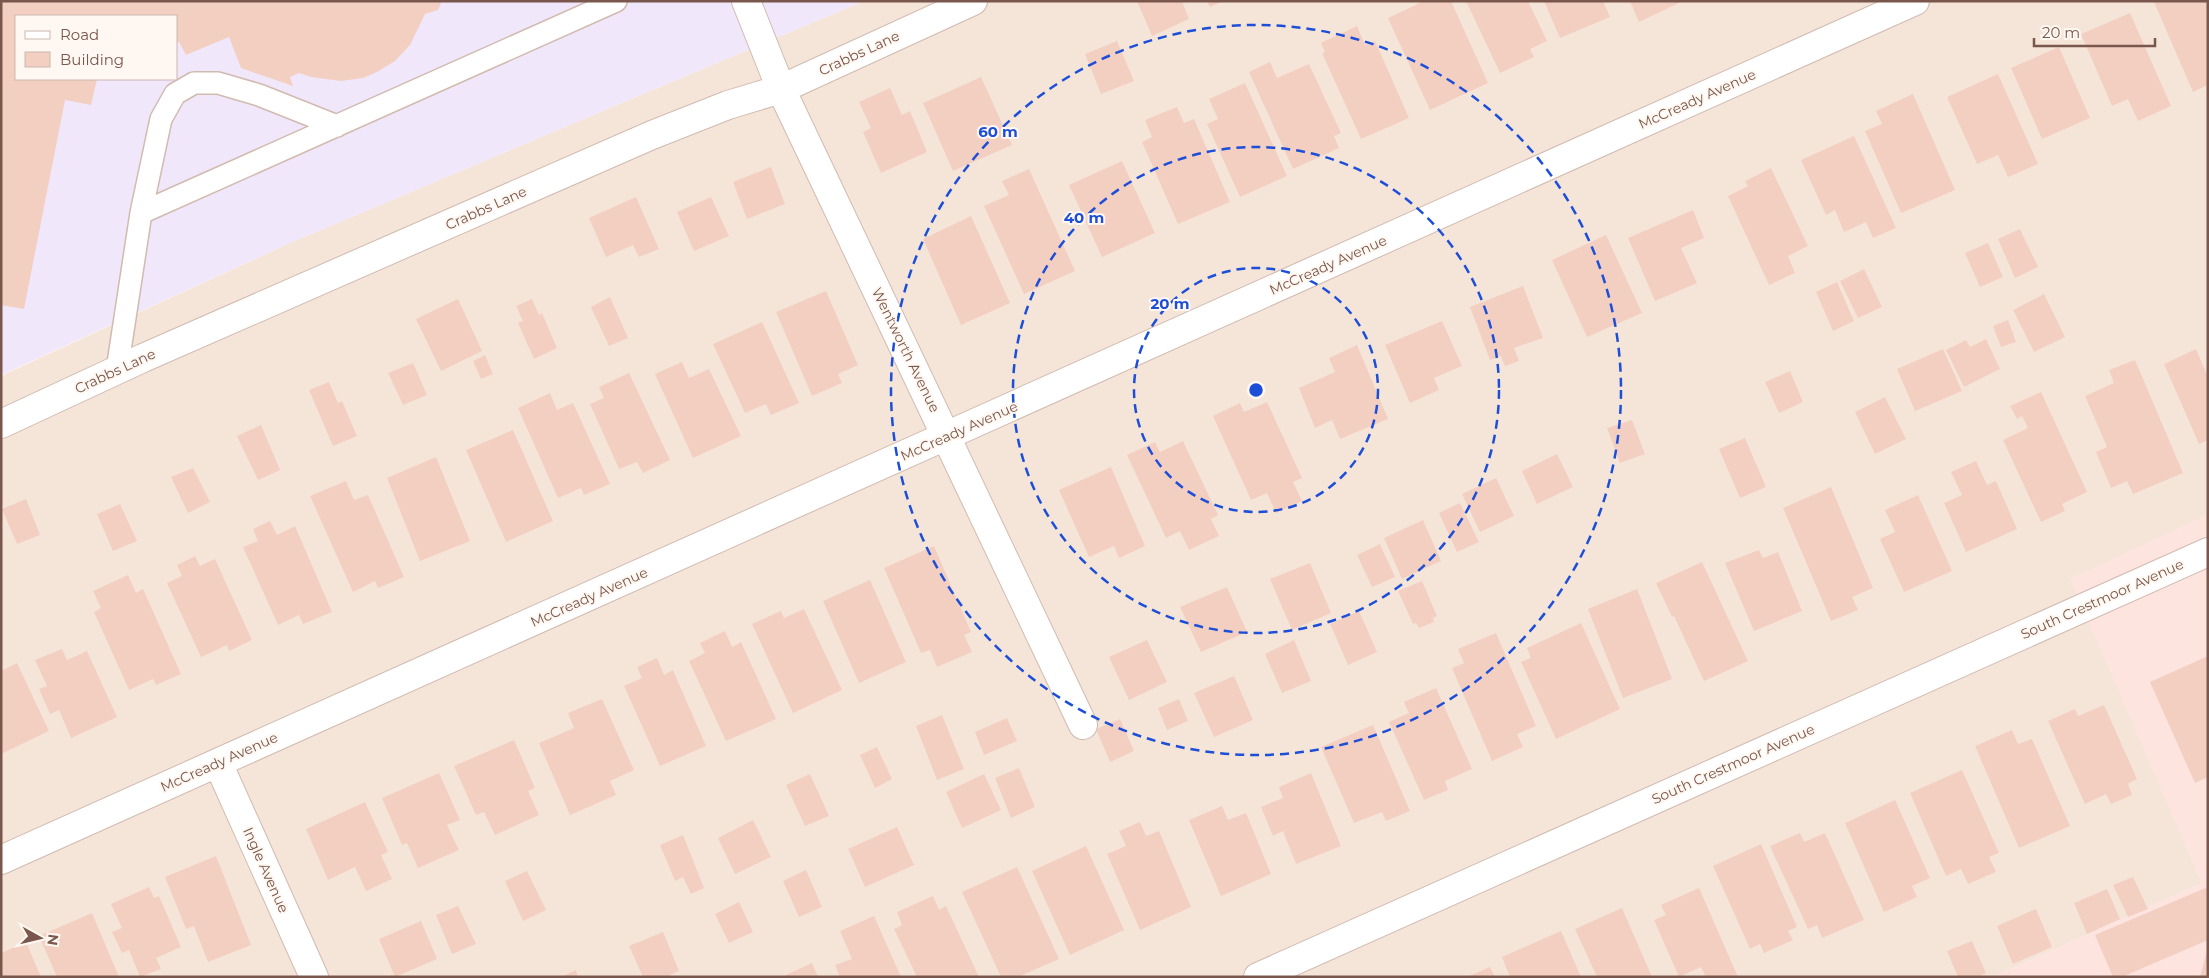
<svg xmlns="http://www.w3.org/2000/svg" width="2209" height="978" viewBox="0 0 2209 978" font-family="Montserrat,sans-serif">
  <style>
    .residential { fill: #f5e5d9 }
    .commercial { fill: #fde4df }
    .education { fill: #f1e7fa; fill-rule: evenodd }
    .building { fill: #f3cfc2 }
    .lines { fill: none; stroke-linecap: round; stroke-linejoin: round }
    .lane-casing { stroke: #d1baaf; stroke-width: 24 }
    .street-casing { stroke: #d1baaf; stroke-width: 30 }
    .lane { stroke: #fff; stroke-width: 21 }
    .street { stroke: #fff; stroke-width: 28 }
    .ring { fill: none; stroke: #1d4ed8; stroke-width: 2.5; stroke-dasharray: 9 6 }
    .labels { text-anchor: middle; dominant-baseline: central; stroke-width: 4; stroke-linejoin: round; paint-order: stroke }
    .street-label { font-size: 14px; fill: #7a574c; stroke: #fff8f2 }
    .centre { fill: #1d4ed8; stroke: #fff8f2; stroke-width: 2.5 }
    .ring-label { font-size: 15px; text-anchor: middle; font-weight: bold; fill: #1d4ed8; stroke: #fff8f2; stroke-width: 4; stroke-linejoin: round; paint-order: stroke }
  </style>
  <rect width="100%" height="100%" fill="#fdf4eb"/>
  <path class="residential" d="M864 1H2208V515L2071 579 2202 883 1993 977H1V376L290 243Z"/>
  <path class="commercial" d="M2208 515V977H1993L2202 883 2070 579Z"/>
  <path class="education" d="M1 1H864L290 243 1 375ZM16 16H176V79H16Z"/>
  <path class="building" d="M1 1H442L438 10 425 14 410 45 395 61 377 72 363 78 341 81 311 77 299 73 290 77 293 86 241 68 229 37 186 55 179 42 176 43V16H16V79H97L91 105 65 100 24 309 1 305Z
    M1137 1H1182L1189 19 1152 36Z
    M1207 1H1223L1210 7Z
    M1424 1H1451L1488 83 1430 110 1388 18Z
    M1466 1H1528L1547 41 1530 49 1534 57 1500 73Z
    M1544 1H1603L1610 17 1560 38Z
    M1630 1H1683L1639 22Z
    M2208 1V85L2193 92 2154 2Z
    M2130 13 2171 106 2138 121 2128 99 2112 106 2081 34Z
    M1357 26 1365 45 1375 41 1409 118 1361 139 1322 53 1325 52 1321 43Z
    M1117 41 1134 81 1101 94 1085 54Z
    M2059 47 2090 118 2042 139 2011 68Z
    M1270 62 1277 78 1309 64 1341 133 1334 136 1339 148 1293 169 1249 72Z
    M1998 74 2038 164 2008 177 1998 155 1977 164 1947 97Z
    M981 77 1012 145 953 171 923 103Z
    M1245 83 1287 176 1240 197 1207 124 1218 119 1209 99Z
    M890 88 902 115 910 111 927 152 881 173 863 132 871 128 859 102Z
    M1913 94 1955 190 1901 213 1865 131 1882 124 1876 111Z
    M1177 107 1184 123 1194 119 1230 202 1178 224 1142 142 1152 137 1145 120Z
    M1854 136 1896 228 1873 238 1866 222 1844 232 1835 210 1826 215 1801 160Z
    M1122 161 1155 233 1102 257 1069 185Z
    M771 167 785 204 747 219 733 182Z
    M1771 168 1808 246 1788 256 1795 273 1769 285 1728 196 1748 186 1745 181Z
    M1029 169 1075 271 1024 294 984 206 1009 195 1002 181Z
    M636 197 659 249 639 257 633 245 606 257 589 218Z
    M711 197 729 236 694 251 677 212Z
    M1693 210 1704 238 1681 248 1697 283 1655 301 1628 238Z
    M971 216 1010 303 961 325 923 239Z
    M2020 229 2038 267 2015 278 1998 239Z
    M1606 235 1642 313 1587 337 1552 260Z
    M1988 243 2003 277 1980 287 1965 253Z
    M1864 269 1882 307 1858 318 1840 281Z
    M1837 282 1854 321 1833 331 1816 292Z
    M1523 286 1543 338 1514 348 1519 361 1505 366 1501 356 1490 360 1470 307Z
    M826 291 858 365 838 374 842 383 812 396 776 312Z
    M2044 294 2065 337 2034 352 2013 310Z
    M610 297 628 338 609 346 591 307Z
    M458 299 482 351 441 371 416 319Z
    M532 299 539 315 542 313 557 348 534 359 518 323 523 321 516 306Z
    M2008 320 2016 342 2001 347 1993 326Z
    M1442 321 1462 366 1434 378 1439 390 1410 403 1385 345Z
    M762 322 799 403 771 415 766 404 745 413 713 344Z
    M1986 339 2000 369 1964 387 1946 350 1966 340 1970 347Z
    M1357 345 1388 419 1340 439 1332 420 1315 428 1299 388 1335 372 1329 358Z
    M1943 349 1962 391 1915 411 1897 369Z
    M2196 349 2208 377V440L2199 444 2164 364Z
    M485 355 493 374 481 379 473 361Z
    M2135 360 2183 473 2133 494 2127 481 2111 488 2096 452 2107 447 2085 396 2114 383 2109 370Z
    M682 362 689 378 709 369 741 436 693 458 655 374Z
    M413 363 427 395 403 405 388 373Z
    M1790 371 1803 402 1779 413 1765 382Z
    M629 373 670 460 643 473 637 462 619 469 590 404 604 398 599 387Z
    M329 382 338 403 342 401 357 436 333 446 309 390Z
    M2041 392 2087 492 2062 504 2065 511 2041 522 2003 440 2028 428 2022 416 2017 419 2010 406Z
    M550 393 557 410 573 403 610 484 584 495 581 488 558 498 518 408Z
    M1885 397 1906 439 1875 454 1855 412Z
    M1267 402 1302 478 1293 482 1302 501 1276 513 1267 493 1251 500 1213 416 1240 403 1244 412Z
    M1632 420 1645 454 1620 463 1607 428Z
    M261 425 280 470 258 480 237 436Z
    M513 430 553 521 506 542 466 450Z
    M1745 438 1766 487 1740 498 1719 449Z
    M1183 441 1218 515 1211 519 1219 536 1189 550 1180 531 1166 538 1127 455 1155 442 1160 452Z
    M1557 454 1573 487 1537 504 1522 471Z
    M436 457 470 541 420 561 387 478Z
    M1976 461 1987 485 1996 481 2017 529 1966 552 1944 503 1962 495 1951 472Z
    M1111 467 1145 546 1119 558 1114 546 1089 557 1059 490Z
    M193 468 210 502 188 513 171 477Z
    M1496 478 1514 516 1480 532 1462 494Z
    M346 481 354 500 368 495 404 577 378 588 375 581 353 592 310 496Z
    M1831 487 1873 588 1852 597 1858 610 1831 621 1783 508Z
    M1918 495 1952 571 1904 592 1880 539 1895 532 1885 510Z
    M26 499 40 535 17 544 2 509Z
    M1460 503 1479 542 1457 552 1439 513Z
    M120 504 137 541 113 551 97 514Z
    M1423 520 1441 561 1402 579 1384 538Z
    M270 521 277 535 295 526 332 612 303 624 299 615 278 625 243 547 258 541 253 529Z
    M1380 544 1395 577 1372 587 1357 555Z
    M934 546 971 632 964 635 972 652 937 667 930 650 921 653 884 568Z
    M1759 550 1763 558 1778 552 1802 611 1754 631 1725 563Z
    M195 556 200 566 215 559 252 640 229 651 227 645 201 657 167 583 182 576 177 565Z
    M1702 562 1748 661 1704 681 1674 616 1672 617 1656 583Z
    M1310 563 1331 613 1292 630 1270 579Z
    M128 575 136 593 143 589 181 674 156 685 153 679 129 690 94 612 101 608 93 591Z
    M870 580 906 662 859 683 823 601Z
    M1422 581 1437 616 1433 618 1434 622 1419 628 1416 623 1413 624 1398 591Z
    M1227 587 1247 632 1201 652 1180 607Z
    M1637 589 1672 679 1623 698 1588 609Z
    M804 609 842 690 793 713 752 624 781 611 784 618Z
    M1359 611 1377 652 1348 665 1330 624Z
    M1581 623 1620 709 1556 739 1521 662 1531 658 1527 648Z
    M725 631 732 647 741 642 776 719 726 741 689 661 705 653 700 643Z
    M1496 633 1536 726 1517 734 1523 747 1492 761 1452 668 1464 663 1458 649Z
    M1147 640 1167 682 1129 700 1109 657Z
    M1294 640 1311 681 1282 693 1265 654Z
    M62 649 67 660 87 651 117 717 71 738 59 710 50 714 39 689 47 686 35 660Z
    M2208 656V777L2195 783 2150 682Z
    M657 658 664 675 673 670 706 746 660 766 624 686 642 678 637 667Z
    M17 663 49 731 1 754V671Z
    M1234 676 1253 720 1214 737 1194 693Z
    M1436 688 1472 769 1445 781 1448 790 1424 800 1389 722 1409 713 1404 702Z
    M602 699 634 770 610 781 616 795 570 815 539 743 574 728 568 713Z
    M1179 699 1188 721 1167 730 1158 708Z
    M2104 705 2137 779 2128 784 2132 795 2111 804 2106 794 2085 804 2048 721 2075 709 2078 716Z
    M942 715 964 769 937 780 916 726Z
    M1007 718 1017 741 984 755 975 732Z
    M1120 719 1134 751 1110 762 1096 729Z
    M1373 725 1410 811 1386 821 1382 812 1354 823 1321 747Z
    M2012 730 2018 744 2032 739 2070 826 2019 848 1975 746Z
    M514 740 535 788 528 791 539 815 495 835 484 812 476 815 454 766Z
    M877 747 892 779 875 788 860 755Z
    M1019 768 1035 807 1011 818 995 778Z
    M1962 770 1999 853 1989 857 1996 872 1968 884 1961 869 1946 876 1910 793Z
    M439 773 460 820 447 825 459 850 418 868 407 843 402 845 382 798Z
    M1311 773 1341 846 1296 864 1283 831 1273 836 1261 807 1283 798 1279 787Z
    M810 774 829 816 805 826 786 785Z
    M984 774 1001 810 962 828 946 792Z
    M1895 800 1930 878 1912 886 1917 897 1884 912 1845 823Z
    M365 802 388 852 381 855 392 879 366 891 355 867 328 880 306 829Z
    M1222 806 1228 820 1246 813 1271 874 1221 896 1189 820Z
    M753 820 771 857 735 874 718 838Z
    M1140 822 1146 836 1159 831 1191 907 1140 930 1107 854 1126 846 1119 831Z
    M897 827 914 865 865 887 848 849Z
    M1800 833 1804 842 1825 833 1864 920 1822 938 1817 925 1808 929 1770 846Z
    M683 835 704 888 691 894 683 877 675 881 660 845Z
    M1761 844 1797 927 1788 931 1793 940 1764 953 1760 944 1750 949 1713 866Z
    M1086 846 1124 930 1070 955 1032 871Z
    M216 856 251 945 208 962 194 926 186 929 165 877Z
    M1017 867 1059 959 1018 977H1001L962 892Z
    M806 870 822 907 799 917 783 881Z
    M527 871 546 910 523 921 505 881Z
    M2133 877 2148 909 2128 917 2113 885Z
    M149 887 154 898 159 896 181 947 156 958 161 969 140 977 129 950 122 953 112 932 122 928 111 904Z
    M2208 887V940L2122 977H2113L2095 935Z
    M1699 888 1738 977H1706L1701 967 1679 977 1654 920 1666 915 1661 905Z
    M2107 889 2120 919 2087 934 2074 903Z
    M933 896 939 910 946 906 979 977H917L894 929 902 925 897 912Z
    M739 902 753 932 729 943 715 914Z
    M458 906 476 944 452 954 436 915Z
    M1622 908 1652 977H1597L1575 929Z
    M2036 909 2052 947 2013 964 1997 926Z
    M92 913 119 977H57L39 936Z
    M874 916 901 977H840L835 965 852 959 840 931Z
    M421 921 437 959 395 977 379 939Z
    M1561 931 1581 977H1510L1502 957Z
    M663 932 679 971 666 977H643L629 946Z
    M1972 941 1986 973 1978 977H1958L1947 951Z
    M26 942 41 977H1V953Z
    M2207 951 2208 977H2200Z
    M812 963 818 977H786V975Z
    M1490 967 1495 977H1467Z
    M576 970 578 977H561Z"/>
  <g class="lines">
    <g class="lane-casing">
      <path id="lane" d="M141 213 161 119 175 94 194 83H218L259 95 337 126
        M117 370 141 213 616 1"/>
    </g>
    <g class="street-casing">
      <path id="street" d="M746 1 781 89 1083 725
        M1 424 143 358 652 135 728 105 781 89 973 1
        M218 763 314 977
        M1 860 1915 1
        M1258 977 2208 552"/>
    </g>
    <use href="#lane" class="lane"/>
    <use href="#street" class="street"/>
  </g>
  <g class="ring">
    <circle cx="1256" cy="390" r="122"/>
    <circle cx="1256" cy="390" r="243"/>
    <circle cx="1256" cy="390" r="365"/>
  </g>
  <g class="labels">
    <g class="street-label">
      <text transform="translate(859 53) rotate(-25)">Crabbs Lane</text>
      <text transform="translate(1697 99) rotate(-24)">McCready Avenue</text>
      <text transform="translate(486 208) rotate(-24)">Crabbs Lane</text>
      <text transform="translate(1328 265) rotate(-24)">McCready Avenue</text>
      <text transform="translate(906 350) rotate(64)">Wentworth Avenue</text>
      <text transform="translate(115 371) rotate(-25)">Crabbs Lane</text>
      <text transform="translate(959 431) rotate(-24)">McCready Avenue</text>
      <text transform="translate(589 597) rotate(-24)">McCready Avenue</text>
      <text transform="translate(2102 599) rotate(-24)">South Crestmoor Avenue</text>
      <text transform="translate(219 762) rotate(-24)">McCready Avenue</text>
      <text transform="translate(1733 764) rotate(-24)">South Crestmoor Avenue</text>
      <text transform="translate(266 870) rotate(66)">Ingle Avenue</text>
    </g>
  </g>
  <circle cx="1256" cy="390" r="8" class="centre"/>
  <g class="ring-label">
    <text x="998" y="137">60 m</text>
    <text x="1084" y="223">40 m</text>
    <text x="1170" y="309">20 m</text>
  </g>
  <rect width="2209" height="978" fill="none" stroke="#7a574c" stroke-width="5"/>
  <rect x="15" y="15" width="162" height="65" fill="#fff8f2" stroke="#cab8b0"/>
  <rect x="25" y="31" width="25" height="8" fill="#ffffff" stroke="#cab8b0"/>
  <text x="60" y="40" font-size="15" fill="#7a574c">Road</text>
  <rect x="25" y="52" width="25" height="15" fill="#f3cfc2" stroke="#cab8b0"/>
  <text x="60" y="65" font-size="15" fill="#7a574c">Building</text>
  <g transform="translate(40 938) rotate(98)" stroke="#fff8f2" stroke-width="4" paint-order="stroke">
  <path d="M0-4L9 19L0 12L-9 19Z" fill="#7a574c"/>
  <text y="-8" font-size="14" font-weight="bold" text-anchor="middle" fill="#7a574c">N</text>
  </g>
  <path d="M2034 38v8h121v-8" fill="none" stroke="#7a574c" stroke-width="2.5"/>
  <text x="2042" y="38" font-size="15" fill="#7a574c" stroke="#fff8f2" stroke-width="4" paint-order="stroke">20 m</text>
</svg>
